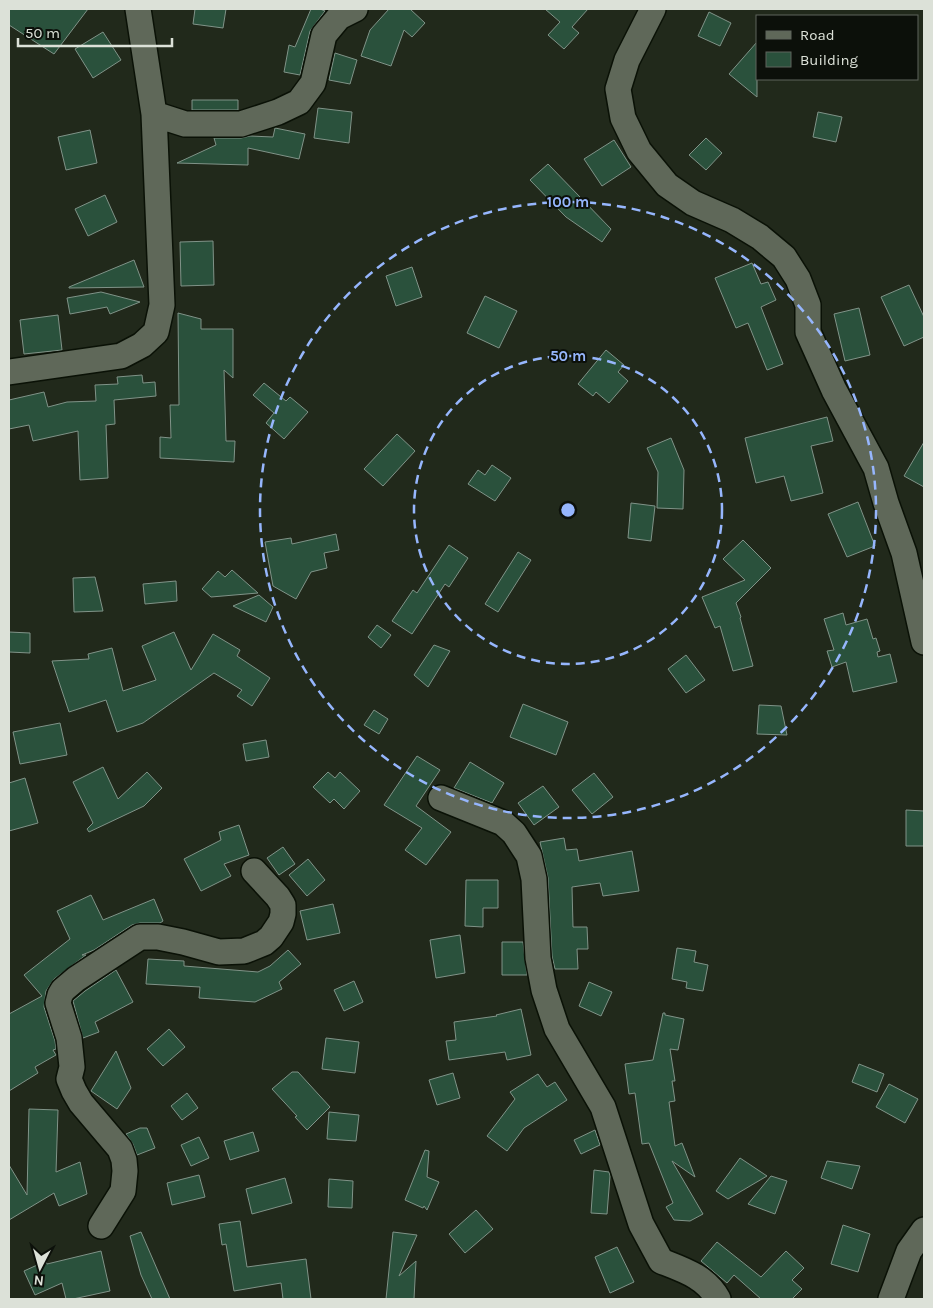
<svg xmlns="http://www.w3.org/2000/svg" width="933" height="1308" viewBox="0 0 933 1308" font-family="Karla,sans-serif">
  <style>
    .building { fill: #2a513c; stroke: #809388 }
    .lines { fill: none; stroke-linecap: round; stroke-linejoin: round }
    .street-casing { stroke: #0a1106; stroke-width: 28 }
    .street { stroke: #5f6859; stroke-width: 25 }
    .ring { fill: none; stroke: #96b6fd; stroke-width: 2.5; stroke-dasharray: 9 6 }
    .centre { fill: #96b6fd; stroke: #0c100a; stroke-width: 2.5 }
    .ring-label { font-size: 15px; text-anchor: middle; font-weight: bold; fill: #96b6fd; stroke: #0c100a; stroke-width: 4; stroke-linejoin: round; paint-order: stroke }
  </style>
  <rect width="100%" height="100%" fill="#21291b"/>
  <path class="building" d="M9 9H88L54 54 9 25Z
    M195 9H226L223 28 193 24Z
    M311 9H320L325 11 310 31 300 75 284 72 289 45 295 47Z
    M389 9H410L425 23 412 37 404 30 391 66 361 56 370 30Z
    M545 9H588L572 27 579 33 564 49 548 35 560 22Z
    M709 12 731 23 720 46 698 36Z
    M103 32 121 60 93 78 75 49Z
    M757 42V97L729 74Z
    M335 53 357 60 350 84 329 80Z
    M192 100H238V110H192Z
    M318 108 352 112 349 143 314 138Z
    M818 112 842 117 836 142 813 137Z
    M275 128 305 134 299 159 248 148V165L177 163 216 145 214 138H241L250 136 273 137Z
    M90 130 97 163 66 170 58 137Z
    M706 138 722 153 706 170 689 155Z
    M614 140 631 167 602 186 584 159Z
    M548 164 611 229 602 242 566 217 530 180Z
    M105 195 117 222 88 236 75 209Z
    M213 241 214 285 181 286 180 242Z
    M134 260 144 287 69 288V287Z
    M752 263 761 284 768 282 776 300 761 307 783 364 767 370 748 323 736 328 715 278Z
    M412 267 422 297 396 306 386 276Z
    M909 285 924 317V337L904 346 881 297Z
    M101 292 140 302 110 314 107 307 70 314 67 298Z
    M485 296 517 311 499 348 467 333Z
    M859 308 870 355 845 361 834 314Z
    M178 313 201 319V329H233V378L224 370 226 441H235L234 462 160 458V437L171 438 170 405H179Z
    M58 315 62 350 24 354 20 320Z
    M606 350 624 365 618 372 628 381 609 403 596 392 593 396 578 384Z
    M142 375 143 383 155 382 156 396 114 400 115 424 106 425 108 478 80 480 78 431 33 441 29 425 9 429V400L44 392 48 407 67 402 96 401 95 385 118 384 117 377Z
    M264 383 286 401 290 397 308 412 284 439 266 423 274 413 253 395Z
    M827 417 833 441 811 446 823 493 791 501 784 476 756 483 745 438Z
    M397 434 415 451 383 486 364 469Z
    M671 438 684 470 683 509 657 508 658 472 647 448Z
    M924 442V487L904 476Z
    M492 465 511 478 495 501 468 484 478 470 485 475Z
    M858 502 875 546 847 557 828 514Z
    M631 503 655 506 651 541 628 538Z
    M336 534 339 550 324 553 327 568 311 572 296 599 273 586 265 542 291 538 292 544Z
    M743 540 771 568 736 603 741 617 740 618 753 666 733 671 720 626 715 628 702 597 745 580 723 559Z
    M449 545 468 558 449 587 445 584 412 634 392 621 413 590 417 593Z
    M518 552 531 560 498 612 485 604Z
    M232 570 258 593 211 597 202 589 218 571 225 577Z
    M95 577 103 611 74 612 73 578Z
    M176 581 177 601 145 604 143 584Z
    M259 595 273 607 266 622 233 606Z
    M843 613 846 625 867 619 873 639 876 638 880 651 877 652 878 657 890 654 897 682 853 692 846 662 832 667 827 651 834 650 824 619Z
    M377 625 391 635 381 648 368 637Z
    M9 632 30 633V653L9 652Z
    M174 632 191 670 213 634 240 650 237 656 270 678 252 706 237 696 242 690 214 673 143 723 117 732 106 700 69 712 52 661 89 659 88 654 112 648 123 691 156 680 142 646Z
    M434 645 450 651 428 687 414 675Z
    M686 655 705 680 686 693 668 669Z
    M523 704 568 722 556 755 510 737Z
    M759 705 781 706 787 735 757 734Z
    M374 710 388 719 379 734 364 725Z
    M60 723 67 755 20 764 13 732Z
    M266 740 269 757 246 761 243 744Z
    M417 756 440 770 416 806 451 832 426 865 405 850 422 828 384 805Z
    M470 762 504 783 492 803 454 788Z
    M103 767 118 799 147 772 162 788 144 806 89 832 87 829 93 823 73 782Z
    M328 772 335 778 340 772 360 791 344 809 334 799 330 803 313 787Z
    M594 773 613 797 592 814 572 790Z
    M25 778 38 823 9 831V783Z
    M543 786 559 807 534 825 518 803Z
    M906 810 924 811V846H906Z
    M239 825 249 855 224 864 231 876 201 891 184 859 221 840 219 832Z
    M564 838 566 850 577 849 579 861 632 851 639 891 603 896 600 883 572 887 573 927H587L588 949H577L578 969H555L552 956 548 878 540 842Z
    M283 847 295 864 279 875 267 858Z
    M308 859 325 880 307 896 289 875Z
    M466 880H498V908H483V927L465 926Z
    M91 895 103 920 154 899 163 921 160 923H140L132 925 94 950 82 955H86L54 979 46 991 44 1007 55 1041 56 1049 53 1050 56 1055 35 1067 38 1073 9 1091V1014L42 996 24 975 70 939 57 911Z
    M333 904 340 933 307 940 300 911Z
    M460 935 465 973 436 978 430 940Z
    M502 942H523L527 975H502Z
    M677 948 696 951 694 962 708 965 703 991 686 988 687 982 672 979Z
    M288 950 301 964 279 982 282 989 255 1002 199 998 200 987 146 984 148 959 184 961V966L258 972 270 966Z
    M116 970 133 1002 95 1022 99 1032 83 1038 73 1001 85 991Z
    M354 981 363 1002 344 1011 334 990Z
    M589 982 612 992 601 1016 579 1006Z
    M521 1009 531 1055 507 1060 505 1052 449 1060 446 1041 456 1040 454 1022 497 1016 496 1015Z
    M663 1013H665V1015L684 1019 678 1050 670 1049 675 1081H672L675 1101 669 1102 675 1146 682 1143 695 1177 672 1161 703 1214 690 1221 674 1220 666 1207 673 1203 649 1143 642 1144 635 1093 629 1094 625 1064 653 1060Z
    M169 1029 185 1047 163 1066 147 1049Z
    M326 1038 359 1042 355 1073 322 1069Z
    M116 1051 131 1088 117 1109 91 1091Z
    M859 1064 884 1074 877 1092 852 1082Z
    M292 1072H298L330 1107 307 1130 295 1117 297 1116 272 1089Z
    M453 1073 460 1098 437 1105 429 1080Z
    M538 1074 547 1087 555 1082 567 1100 524 1128 507 1151 487 1136 515 1099 510 1092Z
    M889 1084 918 1099 905 1123 876 1107Z
    M187 1093 198 1108 182 1120 171 1106Z
    M29 1109 58 1110 56 1172 80 1162 87 1194 59 1206 54 1193 9 1220V1165L27 1195Z
    M329 1112 359 1115 356 1141 327 1139Z
    M140 1128H147L155 1148 137 1155 133 1144 126 1134Z
    M595 1130 600 1145 581 1154 574 1140Z
    M253 1132 259 1151 230 1160 224 1141Z
    M199 1137 209 1158 191 1166 181 1145Z
    M425 1150 429 1151 427 1177 439 1182 427 1210 424 1206 423 1208 405 1200Z
    M740 1158 767 1176 728 1199 716 1191Z
    M827 1161 860 1166 852 1189 821 1178Z
    M594 1170 609 1172 610 1176 607 1214 591 1213Z
    M199 1175 205 1197 172 1205 167 1183Z
    M771 1176 787 1181 775 1214 748 1204Z
    M285 1178 292 1203 252 1214 246 1189Z
    M329 1179 353 1181 352 1208 328 1207Z
    M476 1210 493 1229 465 1253 449 1234Z
    M240 1221 247 1267 306 1259 311 1299H283L281 1283 234 1291 226 1244 222 1245 219 1224Z
    M843 1225 870 1234 858 1272 831 1264Z
    M141 1232 170 1299H152L141 1275 130 1236Z
    M393 1232 417 1235 399 1276 416 1261 414 1299H386Z
    M717 1242 761 1277 786 1251 804 1268 792 1280 802 1289 792 1299H761L734 1275 727 1283 701 1261Z
    M617 1247 634 1282 610 1293 595 1257Z
    M101 1251 110 1291 73 1299H66L62 1283 35 1295 24 1271 46 1261 47 1264Z"/>
  <g class="lines">
    <g class="street-casing">
      <path id="street" d="M653 9 627 60 618 89 623 118 639 151 667 185 693 203 732 220 760 237 784 257 798 279 808 305V332L834 390 876 468 886 503 904 553 924 642
        M154 114 185 124H241L278 112 299 102 313 83 324 35 339 17 355 9
        M9 372 121 356 142 345 156 332 162 305 154 114 138 9
        M441 798 503 823 514 833 529 856 534 879 538 958 544 990 557 1029 603 1107 641 1224 661 1261C684 1270 706 1277 718 1299
        M101 1226 123 1191 125 1171 124 1160 120 1149 81 1103 74 1091 69 1079 72 1067 69 1038 58 1003 60 995 63 990 76 979 140 937H158L183 942 219 952 244 951 264 943 271 937 281 922 283 914V905L278 897 254 871
        M891 1299 909 1251 924 1230"/>
    </g>
    <use href="#street" class="street"/>
  </g>
  <g class="ring">
    <circle cx="568" cy="510" r="154"/>
    <circle cx="568" cy="510" r="308"/>
  </g>
  <circle cx="568" cy="510" r="8" class="centre"/>
  <g class="ring-label">
    <text x="568" y="207">100 m</text>
    <text x="568" y="361">50 m</text>
  </g>
  <rect width="933" height="1308" fill="none" stroke="#dce1d8" stroke-width="20"/>
  <rect x="756" y="15" width="162" height="65" fill="#0c100a" stroke="#5f645c"/>
  <rect x="766" y="31" width="25" height="8" fill="#5f6859" stroke="#5f645c"/>
  <text x="800" y="40" font-size="15" fill="#dce1d8">Road</text>
  <rect x="766" y="52" width="25" height="15" fill="#2a513c" stroke="#5f645c"/>
  <text x="800" y="65" font-size="15" fill="#dce1d8">Building</text>
  <g transform="translate(40 1268) rotate(186)" stroke="#0c100a" stroke-width="4" paint-order="stroke">
  <path d="M0-4L9 19L0 12L-9 19Z" fill="#dce1d8"/>
  <text y="-8" font-size="14" font-weight="bold" text-anchor="middle" fill="#dce1d8">N</text>
  </g>
  <path d="M18 38v8h154v-8" fill="none" stroke="#dce1d8" stroke-width="2.5"/>
  <text x="25" y="38" font-size="15" fill="#dce1d8" stroke="#0c100a" stroke-width="4" paint-order="stroke">50 m</text>
</svg>
